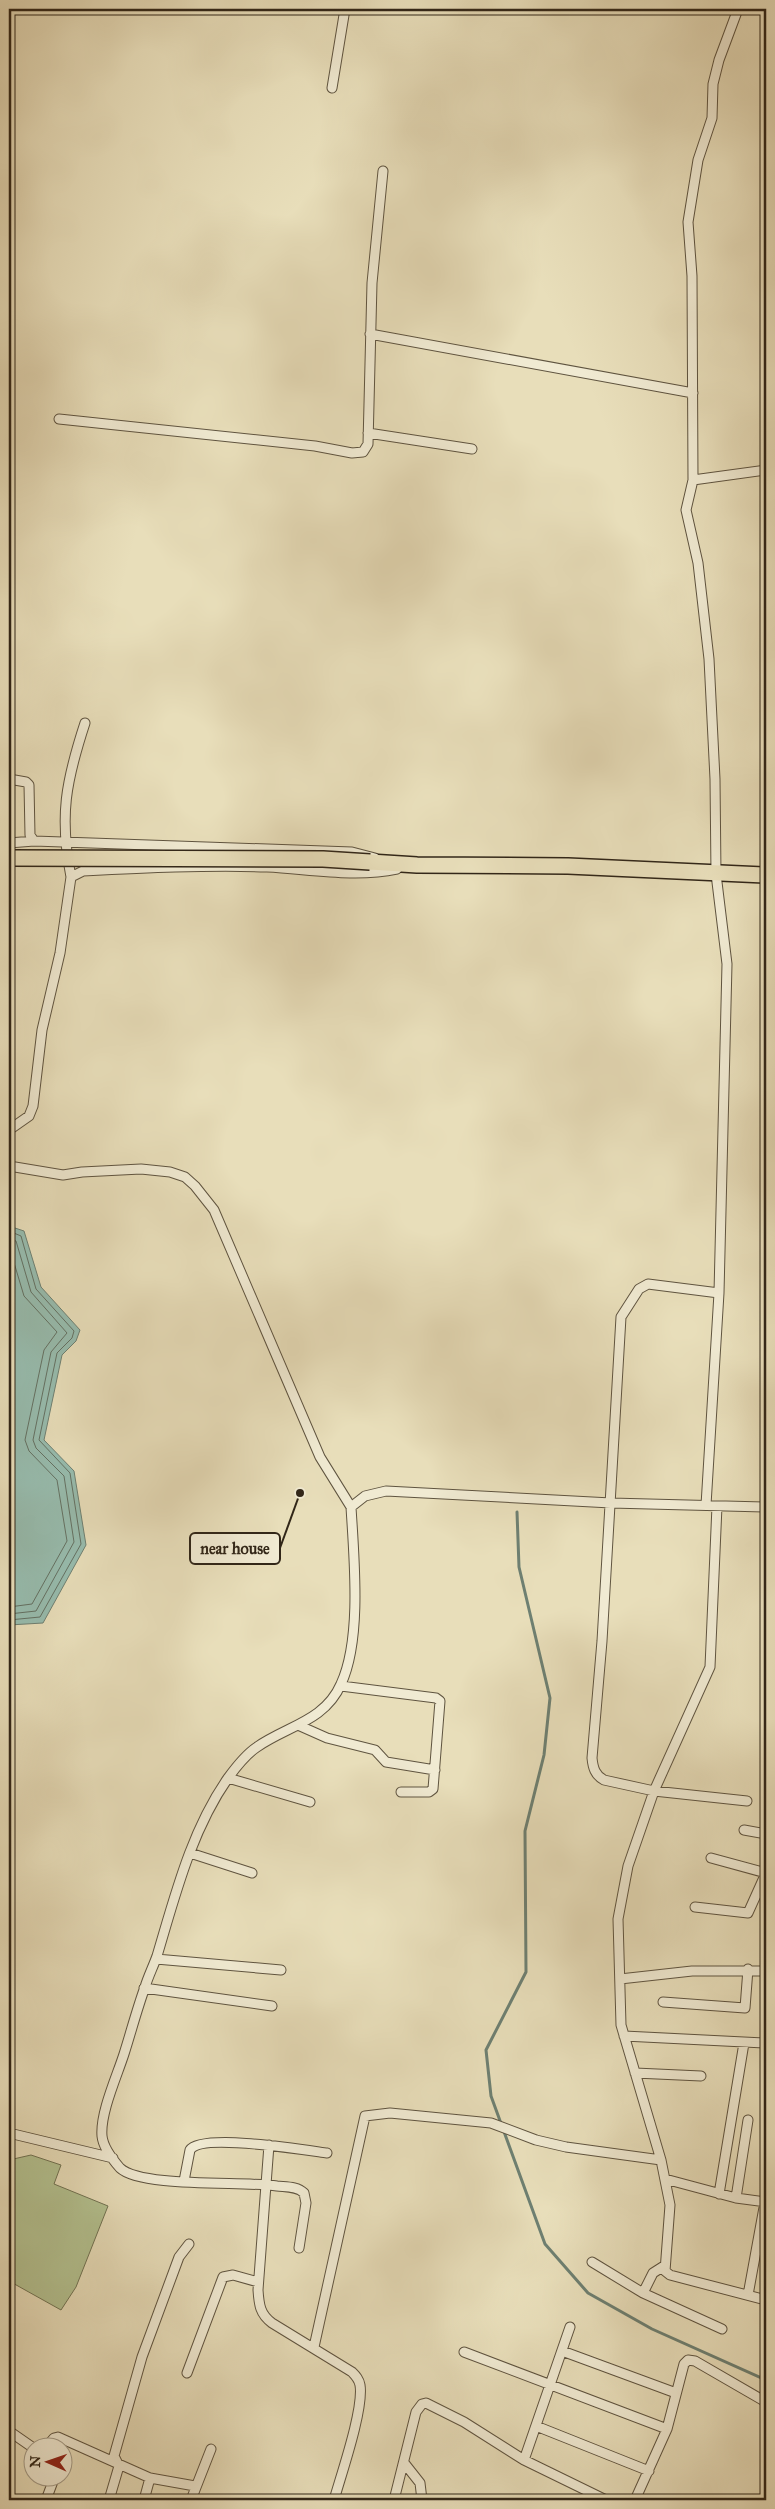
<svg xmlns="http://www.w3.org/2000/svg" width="775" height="2509" viewBox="0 0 775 2509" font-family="'IM FELL Great Primer',serif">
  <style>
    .green { fill: #b4c291; stroke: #727454 }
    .water { fill: #97bcae; stroke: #6e8072 }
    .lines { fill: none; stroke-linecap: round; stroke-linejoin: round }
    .shore { stroke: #647163; stroke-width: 1 }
    .stream { stroke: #6e8072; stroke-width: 3 }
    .street-casing { stroke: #5f5440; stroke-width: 11 }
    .primary-casing { stroke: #312618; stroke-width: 18 }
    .street { stroke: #f0ead2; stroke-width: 9 }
    .primary { stroke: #e8deba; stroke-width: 15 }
    .primary-bridge-casing { stroke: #312618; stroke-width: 18; stroke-linecap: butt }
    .primary-bridge { stroke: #e8deba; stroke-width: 15 }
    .leader { fill: none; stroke: #312618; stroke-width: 2 }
    .callout-dot { fill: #312618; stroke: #f0ead2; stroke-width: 2 }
    .callout { fill: #f0ead2; stroke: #312618; stroke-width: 2 }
    .callout-label { font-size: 16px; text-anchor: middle; font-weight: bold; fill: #312618 }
  </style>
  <rect width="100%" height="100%" fill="#e8deba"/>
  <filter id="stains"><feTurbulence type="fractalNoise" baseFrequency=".004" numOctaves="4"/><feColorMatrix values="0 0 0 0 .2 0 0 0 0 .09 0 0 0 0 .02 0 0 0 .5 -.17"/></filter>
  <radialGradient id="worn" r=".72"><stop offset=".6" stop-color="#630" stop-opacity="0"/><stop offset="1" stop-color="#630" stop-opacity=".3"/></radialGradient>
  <path class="green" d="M31 2155 61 2165 54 2184 108 2206 76 2287 61 2310 9 2281V2160Z"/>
  <path class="water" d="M9 1226 24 1231 41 1287 80 1330 76 1341 62 1355 44 1440 74 1471 86 1545 43 1623 9 1625Z"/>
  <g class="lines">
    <path class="shore" d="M9 1231 21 1236 36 1289 74 1331 72 1338 57 1353 39 1440 70 1473 81 1544 40 1617 9 1620
      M9 1238 16 1241 31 1292 67 1333 51 1352 33 1440 36 1448 64 1476 74 1542 36 1611 9 1614
      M9 1246 24 1296 57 1332 44 1350 25 1440 29 1451 57 1480 67 1541 32 1604 9 1607"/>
    <path class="stream" d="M517 1512 519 1567 550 1698 544 1755 525 1831 526 1972 486 2050 491 2096 545 2244 588 2293 652 2329 766 2380"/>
    <g class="street-casing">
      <path id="street" d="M332 88 345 9
        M370 334 693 393
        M59 419 315 446 352 453 363 452 368 444 372 283 383 171
        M368 433 472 449
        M693 480 766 470
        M9 779 26 782 29 785 30 835 34 841 352 852 375 858
        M9 843 34 841
        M71 877C59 816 66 781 85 723
        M9 1130 29 1116 33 1106 42 1030 60 953 71 877 83 871C144 868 206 865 267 867 309 869 355 878 397 869
        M9 1166 63 1175 82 1172 141 1169 170 1172 185 1177 195 1186 214 1210 320 1457 351 1507
        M719 1293 648 1284 639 1289 621 1317 602 1641 592 1758C593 1768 595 1775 604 1780L654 1791 747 1801
        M706 1505 719 1293 727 964 716 874 715 779 709 659 698 563 686 510 693 480 692 276 688 222 698 160 712 118 713 84 719 60 738 9
        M717 1506 710 1667 654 1791 628 1866 618 1919 621 2025 661 2160 670 2205 665 2271 670 2275 766 2300
        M341 1686 436 1698 440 1701 433 1789 429 1792H401
        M300 1726 327 1738 375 1750 386 1762 435 1770
        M228 1778 310 1802
        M744 1830 766 1834
        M190 1853 252 1873
        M711 1858 766 1873
        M695 1907 748 1913 766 1873
        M156 1959 281 1970
        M620 1979 692 1971H766
        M144 1988 272 2006
        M663 2002 745 2008 748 1969
        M624 2036 766 2043
        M635 2073 701 2076
        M9 2133 113 2158
        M269 2145 258 2290C259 2305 260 2314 272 2323L352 2372C356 2376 359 2379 360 2385 364 2409 341 2475 334 2500
        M665 2179 736 2198 766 2202
        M184 2181 190 2150C201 2133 305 2150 327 2153
        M719 2194 744 2043
        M736 2198 748 2120
        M299 2248 306 2203 304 2193C297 2186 286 2187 277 2186 244 2181 141 2188 120 2168 113 2160 103 2147 102 2136 100 2113 117 2076 124 2054 131 2032 137 2009 145 1987 148 1977 153 1967 157 1956 175 1896 191 1831 228 1778 236 1767 245 1755 257 1747 287 1726 325 1721 341 1684 362 1639 354 1558 351 1507L365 1496 386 1491 611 1503 766 1507
        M592 2262 643 2293 722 2329
        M643 2293 653 2273 664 2266
        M748 2295 765 2202
        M314 2347 365 2116 390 2113 491 2123 536 2140 566 2147 661 2160
        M562 2351 676 2393
        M464 2352 667 2429
        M187 2373 223 2277 233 2275 258 2282
        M536 2426 649 2471
        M9 2431 32 2447
        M47 2446 54 2438 58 2437 150 2478 195 2486
        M524 2460 570 2327
        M405 2464 420 2483 422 2500
        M46 2500 55 2476
        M109 2500 119 2466 114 2456 142 2357 179 2257 189 2244
        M144 2500 150 2478
        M191 2500 211 2449
        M394 2500 416 2412 422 2404 426 2403 464 2422 524 2460 606 2500
        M635 2500 667 2429 684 2364 688 2360 695 2361 766 2402"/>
    </g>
    <g class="primary-casing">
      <path id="primary" d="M370 862 417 865 568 866 766 875"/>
    </g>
    <use href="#street" class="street"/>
    <use href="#primary" class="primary"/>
    <g class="primary-bridge-casing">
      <path id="primary-bridge" d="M9 858 323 859 370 862"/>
    </g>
    <use href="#primary-bridge" class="primary-bridge"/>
  </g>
  <path class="leader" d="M300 1493L280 1548"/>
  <circle class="callout-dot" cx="300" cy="1493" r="5"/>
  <rect class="callout" x="190" y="1533" width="90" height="31" rx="5"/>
  <g class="callout-label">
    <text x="235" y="1554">near house</text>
  </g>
  <rect width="775" height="2509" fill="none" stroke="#e8deba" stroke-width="30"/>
  <rect x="10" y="10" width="755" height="2489" fill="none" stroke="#312618" stroke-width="2.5"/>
  <rect x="15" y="15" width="745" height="2479" fill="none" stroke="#312618"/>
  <g transform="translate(48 2462) rotate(272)"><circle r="24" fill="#f0ead2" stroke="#a49c88"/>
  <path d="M0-4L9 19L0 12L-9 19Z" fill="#8f2418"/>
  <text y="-8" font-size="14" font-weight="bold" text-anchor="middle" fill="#312618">N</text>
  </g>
  <rect width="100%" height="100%" filter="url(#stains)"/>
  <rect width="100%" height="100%" fill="url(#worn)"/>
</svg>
